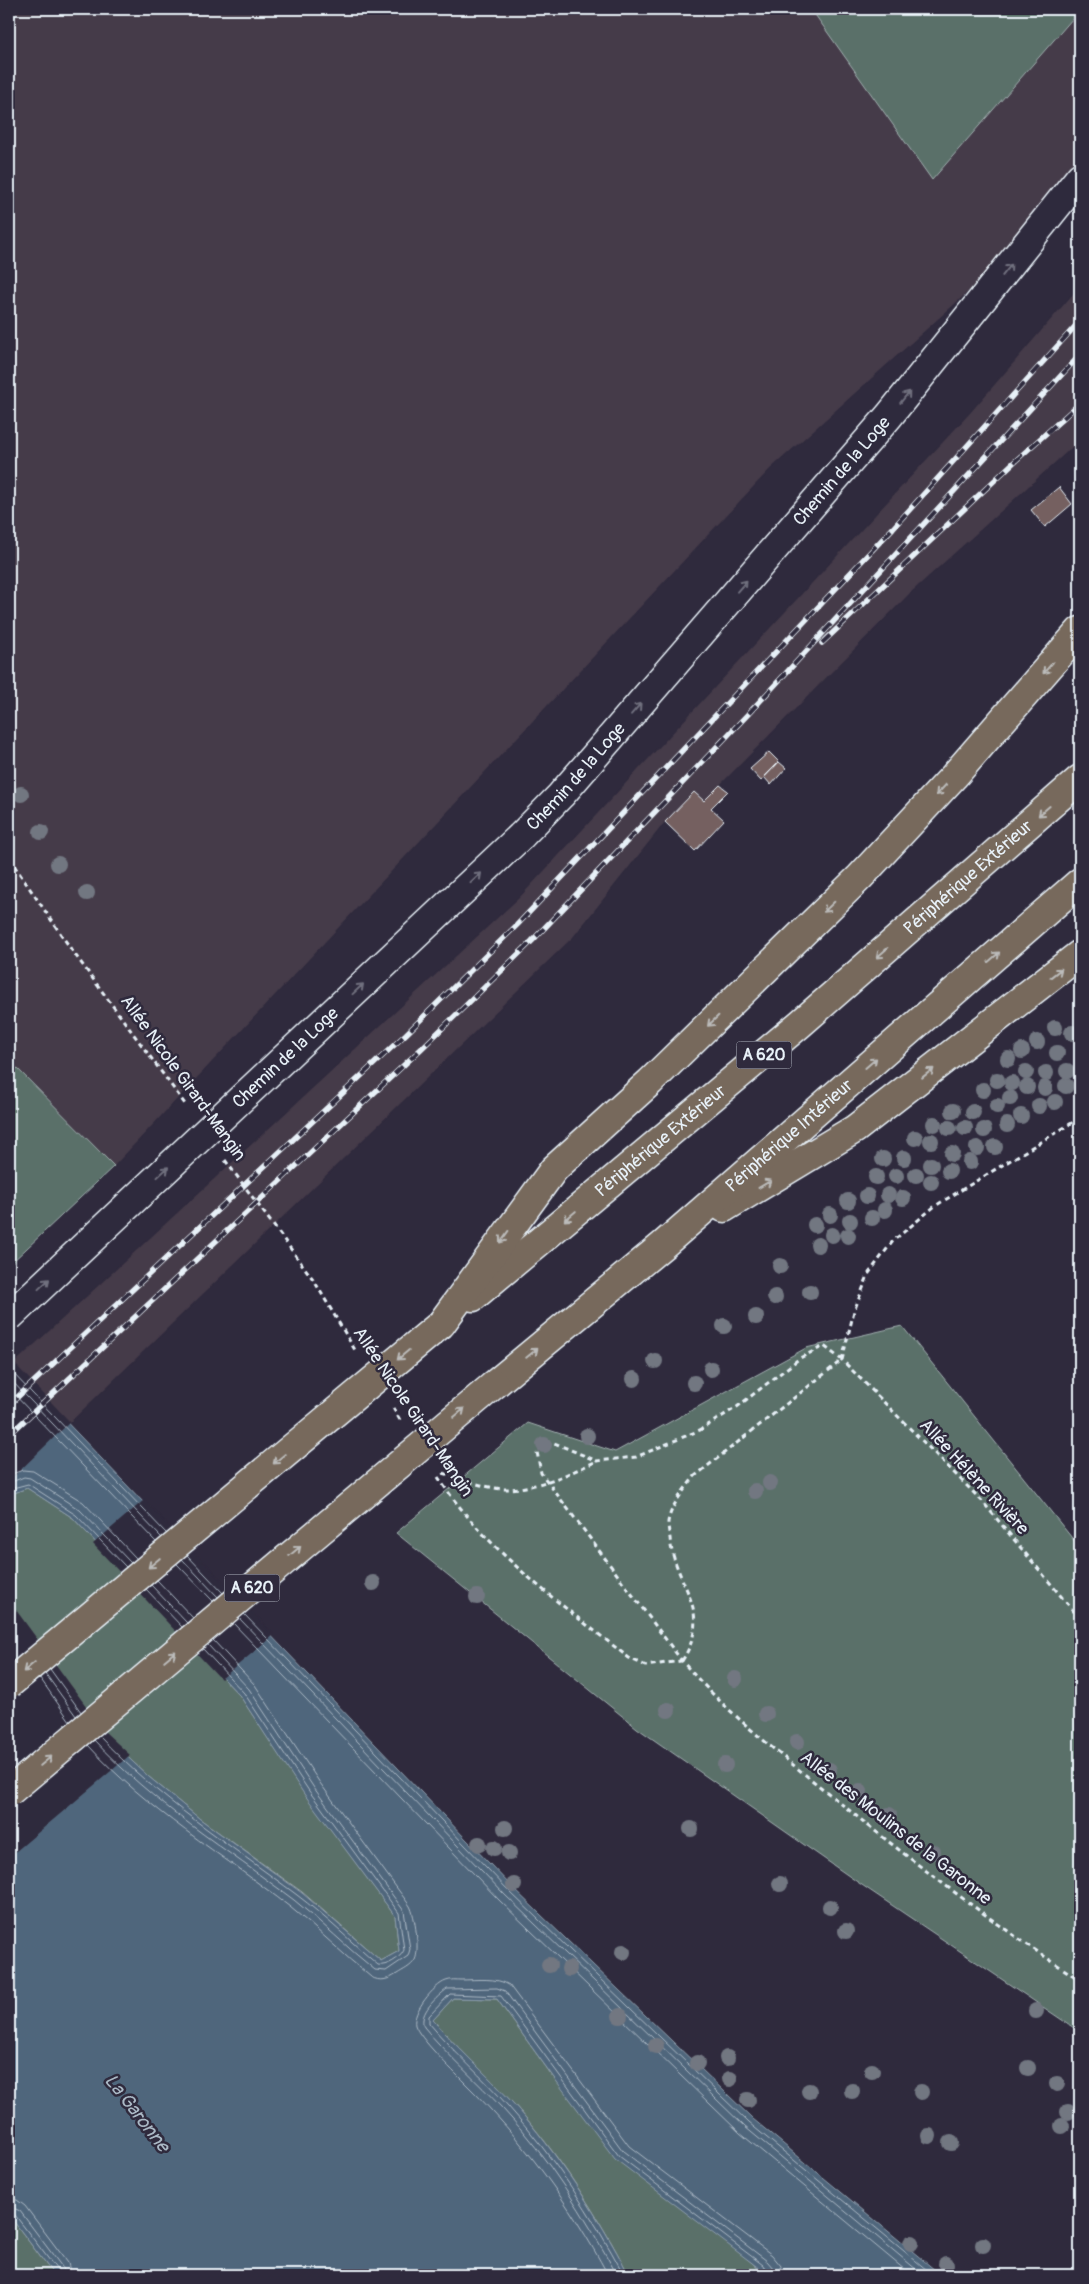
<svg xmlns="http://www.w3.org/2000/svg" width="1089" height="2284" viewBox="0 0 1089 2284" font-family="Pangolin,sans-serif">
  <style>
    .built { fill: #443a48 }
    .green { fill: #5a6f69; stroke: #a1b0b0 }
    .water { fill: #50667b; stroke: #8d9ead }
    .pier { fill: #2f2a3d }
    .lines { fill: none; stroke-linecap: round; stroke-linejoin: round }
    .shore { stroke: #abb9c6; stroke-width: 1 }
    .building { fill: #746161; stroke: #e8f1f8 }
    .street-casing { stroke: #e8f1f8; stroke-width: 31 }
    .highway-casing { stroke: #e8f1f8; stroke-width: 31 }
    .path { stroke: #e8f1f8; stroke-width: 3; stroke-dasharray: 5 4; stroke-linecap: butt }
    .street { stroke: #2f2a3d; stroke-width: 28 }
    .highway { stroke: #77695c; stroke-width: 28 }
    .rail-casing { stroke: #e8f1f8; stroke-width: 5.5 }
    .rail { stroke: #2f2a3d; stroke-width: 4; stroke-dasharray: 11; stroke-linecap: butt }
    .street-bridge-casing { stroke: #e8f1f8; stroke-width: 31; stroke-linecap: butt }
    .highway-bridge-casing { stroke: #e8f1f8; stroke-width: 31; stroke-linecap: butt }
    .street-bridge { stroke: #2f2a3d; stroke-width: 28 }
    .highway-bridge { stroke: #77695c; stroke-width: 28 }
    .tree { fill: #727781 }
    .oneway { stroke: #70707e }
    .oneway2 { stroke: #bbbbba }
    .labels { text-anchor: middle; dominant-baseline: central; stroke-width: 5; stroke-linejoin: round; paint-order: stroke }
    .shield { fill: #2f2a3d; stroke: #b0b5c0; stroke-width: 1 }
    .shield-label { font-size: 16px; font-weight: bold; fill: #e8f1f8 }
    .street-label { font-size: 18px; fill: #e8f1f8; stroke: #2f2a3d }
    .water-label { font-size: 19px; font-style: italic; fill: #abb9c6; stroke: #2f2a3d }
  </style>
  <rect width="100%" height="100%" fill="#2f2a3d"/>
  <filter id="ink" filterUnits="userSpaceOnUse"><feTurbulence type="fractalNoise" baseFrequency=".02" numOctaves="2"/><feDisplacementMap in="SourceGraphic" scale="10" xChannelSelector="R" yChannelSelector="G"/><feConvolveMatrix kernelMatrix="1 2 1 2 8 2 1 2 1" color-interpolation-filters="sRGB"/></filter>
  <g filter="url(#ink)">
    <path class="built" d="M9 9H1080V192L770 469 114 1166 9 1060Z
      M1080 286V440L910 593 704 801 694 792 665 822 573 937 9 1481V1368L519 898 970 413Z"/>
    <path class="green" d="M811 9H1080V10L932 180Z
      M9 1060 114 1166 9 1265Z
      M902 1326 1080 1548V2032L856 1881 637 1728 396 1533 528 1423 615 1452 806 1348Z
      M27 1488 73 1518 240 1696 305 1794 395 1916 399 1951 381 1961 302 1892 200 1819 149 1777 103 1734 9 1604V1495Z
      M453 1998 497 1999 554 2078 765 2275H629C597 2214 559 2154 512 2102 486 2074 458 2049 433 2020Z
      M9 2215 54 2275H9Z"/>
    <path class="water" d="M9 1362 512 1887 753 2119 941 2275H765L760 2269 615 2159 554 2078 497 1999 453 1998 433 2020C458 2049 487 2074 512 2102 559 2155 597 2214 629 2275H54L9 2215V1604L103 1734 149 1777 200 1819 302 1893 381 1961 399 1951 395 1916 304 1794 240 1696 73 1518 27 1488 9 1495Z"/>
    <path class="pier" d="M14 1363 70 1422 9 1481V1368Z
      M144 1500 274 1635 221 1679 93 1544Z
      M16 1610 105 1732 130 1755 9 1857V1616Z"/>
    <g class="lines">
      <path class="shore" d="M9 1369 166 1533
        M9 1378 161 1537
        M9 1389 156 1542
        M9 1475 23 1470 33 1471 83 1502 136 1558
        M9 1483 24 1477 30 1478 80 1510 131 1563
        M9 1489 28 1484 76 1515 126 1567
        M187 1555 223 1593
        M182 1559 218 1597
        M177 1564 213 1601
        M157 1580 193 1618
        M151 1585 187 1623
        M146 1589 182 1627
        M244 1614 509 1891 749 2123 933 2275
        M239 1618 505 1895 745 2127 923 2275
        M233 1623 499 1900 740 2133 911 2275
        M50 1669 81 1712
        M45 1673 76 1716
        M40 1678 70 1721
        M99 1736C157 1798 229 1844 297 1895 325 1916 351 1942 378 1965 386 1967 401 1958 404 1950L399 1913 309 1791 244 1693 203 1649
        M94 1740C152 1803 226 1849 294 1900 322 1922 347 1948 375 1970L386 1971 408 1956 410 1949 404 1911 314 1788 249 1689 208 1645
        M88 1745C147 1810 222 1854 290 1907 318 1929 343 1955 371 1977 380 1982 388 1980 397 1974 403 1970 411 1967 415 1960 420 1950 415 1915 410 1906L320 1783 255 1685 213 1640
        M9 2199 17 2200 25 2206 68 2263 71 2275
        M9 2206 20 2211 62 2267 64 2275
        M9 2213 15 2215 57 2270 58 2275
        M608 2275C569 2202 523 2140 464 2082 453 2071 419 2038 415 2025 412 2012 434 1985 446 1981 451 1979 456 1980 461 1980 476 1980 497 1977 509 1985L629 2146 772 2255 781 2266 782 2275
        M617 2275C585 2216 549 2158 503 2109 477 2081 448 2056 424 2027 418 2013 437 1997 447 1989L497 1988 505 1991 623 2151 767 2261 774 2269 775 2275
        M624 2275C592 2215 554 2157 508 2106 483 2077 454 2053 429 2023V2016L450 1994 501 1996 619 2156 763 2265 769 2275"/>
    </g>
    <path class="building" d="M1059 487 1072 504 1045 527 1031 510Z
      M769 752 779 762 761 781 750 769Z
      M779 762 786 768 771 785 764 777Z
      M720 785 728 791 711 808 724 820 695 851 665 822 694 792 704 801Z"/>
    <g class="lines">
      <g class="street-casing">
        <g id="street">
          <path id="s1" d="M521 836 561 795 889 416 1080 177"/>
        </g>
      </g>
      <g class="highway-casing">
        <g id="highway">
          <path d="M724 1208 855 1129 1080 954"/>
          <path id="s2" d="M473 1297 800 1024 1080 779"/>
          <path d="M441 1324 554 1169 650 1082 860 877 954 776 1080 631"/>
          <path id="s3" d="M495 1384 663 1245 1080 882"/>
        </g>
      </g>
      <path class="path" d="M9 858 71 949 185 1104
        M225 1160 313 1279 355 1350
        M842 1360 854 1311 869 1273 893 1241 935 1206 1080 1118
        M393 1408 400 1420
        M443 1473C462 1479 490 1490 509 1489 541 1487 568 1474 597 1461
        M438 1477C486 1551 561 1604 629 1658L646 1666 681 1661
        M1080 1619 982 1501 842 1360 824 1346 800 1358 737 1407 700 1430 636 1457 597 1461 552 1442 543 1445 537 1452 541 1473 682 1661C725 1711 777 1752 828 1793 910 1860 991 1922 1080 1980
        M682 1661C715 1608 674 1586 670 1538 669 1533 668 1527 668 1522 671 1505 684 1490 695 1476L842 1360"/>
      <use href="#street" class="street"/>
      <use href="#highway" class="highway"/>
      <g class="rail-casing">
        <path id="rail" d="M822 643 1013 463 1080 403
          M9 1405 406 1034 517 925 893 528 1080 321
          M9 1435 421 1049 532 941 749 713 1080 355"/>
      </g>
      <use href="#rail" class="rail"/>
      <g class="street-bridge-casing">
        <g id="street-bridge">
          <path id="s4" d="M9 1317 521 836"/>
        </g>
      </g>
      <g class="highway-bridge-casing">
        <path id="highway-bridge" d="M9 1684 441 1324
          M9 1792 495 1384"/>
      </g>
      <use href="#street-bridge" class="street-bridge"/>
      <use href="#highway-bridge" class="highway-bridge"/>
    </g>
    <g class="tree">
      <circle cx="21" cy="794" r="8"/>
      <circle cx="41" cy="832" r="8"/>
      <circle cx="58" cy="864" r="8"/>
      <circle cx="87" cy="893" r="8"/>
      <circle cx="1055" cy="1028" r="8"/>
      <circle cx="1072" cy="1033" r="8"/>
      <circle cx="1037" cy="1042" r="8"/>
      <circle cx="1022" cy="1051" r="8"/>
      <circle cx="1057" cy="1053" r="8"/>
      <circle cx="1008" cy="1059" r="8"/>
      <circle cx="1067" cy="1071" r="8"/>
      <circle cx="1026" cy="1072" r="8"/>
      <circle cx="1046" cy="1073" r="8"/>
      <circle cx="997" cy="1080" r="8"/>
      <circle cx="1012" cy="1083" r="8"/>
      <circle cx="1066" cy="1086" r="8"/>
      <circle cx="1027" cy="1087" r="8"/>
      <circle cx="1045" cy="1088" r="8"/>
      <circle cx="983" cy="1090" r="8"/>
      <circle cx="1010" cy="1098" r="8"/>
      <circle cx="1055" cy="1102" r="8"/>
      <circle cx="997" cy="1106" r="8"/>
      <circle cx="1039" cy="1106" r="8"/>
      <circle cx="953" cy="1111" r="8"/>
      <circle cx="973" cy="1112" r="8"/>
      <circle cx="1021" cy="1116" r="8"/>
      <circle cx="934" cy="1124" r="8"/>
      <circle cx="1007" cy="1125" r="8"/>
      <circle cx="949" cy="1128" r="8"/>
      <circle cx="965" cy="1128" r="8"/>
      <circle cx="984" cy="1130" r="8"/>
      <circle cx="915" cy="1138" r="8"/>
      <circle cx="931" cy="1141" r="8"/>
      <circle cx="995" cy="1147" r="8"/>
      <circle cx="977" cy="1148" r="8"/>
      <circle cx="952" cy="1154" r="8"/>
      <circle cx="904" cy="1158" r="8"/>
      <circle cx="883" cy="1159" r="8"/>
      <circle cx="970" cy="1162" r="8"/>
      <circle cx="931" cy="1165" r="8"/>
      <circle cx="949" cy="1171" r="8"/>
      <circle cx="916" cy="1175" r="8"/>
      <circle cx="896" cy="1176" r="8"/>
      <circle cx="876" cy="1177" r="8"/>
      <circle cx="931" cy="1182" r="8"/>
      <circle cx="888" cy="1195" r="8"/>
      <circle cx="867" cy="1196" r="8"/>
      <circle cx="903" cy="1198" r="8"/>
      <circle cx="848" cy="1201" r="8"/>
      <circle cx="885" cy="1210" r="8"/>
      <circle cx="830" cy="1215" r="8"/>
      <circle cx="872" cy="1218" r="8"/>
      <circle cx="850" cy="1221" r="8"/>
      <circle cx="815" cy="1225" r="8"/>
      <circle cx="832" cy="1235" r="8"/>
      <circle cx="848" cy="1236" r="8"/>
      <circle cx="818" cy="1245" r="8"/>
      <circle cx="780" cy="1266" r="8"/>
      <circle cx="810" cy="1292" r="8"/>
      <circle cx="775" cy="1297" r="8"/>
      <circle cx="756" cy="1317" r="8"/>
      <circle cx="724" cy="1326" r="8"/>
      <circle cx="655" cy="1361" r="8"/>
      <circle cx="711" cy="1369" r="8"/>
      <circle cx="634" cy="1379" r="8"/>
      <circle cx="694" cy="1383" r="8"/>
      <circle cx="587" cy="1436" r="8"/>
      <circle cx="544" cy="1445" r="8"/>
      <circle cx="770" cy="1483" r="8"/>
      <circle cx="755" cy="1491" r="8"/>
      <circle cx="373" cy="1583" r="8"/>
      <circle cx="477" cy="1597" r="8"/>
      <circle cx="735" cy="1679" r="8"/>
      <circle cx="668" cy="1710" r="8"/>
      <circle cx="766" cy="1714" r="8"/>
      <circle cx="797" cy="1742" r="8"/>
      <circle cx="725" cy="1765" r="8"/>
      <circle cx="829" cy="1770" r="8"/>
      <circle cx="860" cy="1791" r="8"/>
      <circle cx="889" cy="1815" r="8"/>
      <circle cx="505" cy="1828" r="8"/>
      <circle cx="691" cy="1829" r="8"/>
      <circle cx="479" cy="1844" r="8"/>
      <circle cx="494" cy="1848" r="8"/>
      <circle cx="933" cy="1852" r="8"/>
      <circle cx="509" cy="1853" r="8"/>
      <circle cx="780" cy="1884" r="8"/>
      <circle cx="514" cy="1885" r="8"/>
      <circle cx="830" cy="1907" r="8"/>
      <circle cx="846" cy="1931" r="8"/>
      <circle cx="623" cy="1952" r="8"/>
      <circle cx="549" cy="1965" r="8"/>
      <circle cx="569" cy="1969" r="8"/>
      <circle cx="1036" cy="2011" r="8"/>
      <circle cx="620" cy="2016" r="8"/>
      <circle cx="656" cy="2046" r="8"/>
      <circle cx="727" cy="2058" r="8"/>
      <circle cx="697" cy="2063" r="8"/>
      <circle cx="1028" cy="2068" r="8"/>
      <circle cx="872" cy="2071" r="8"/>
      <circle cx="730" cy="2079" r="8"/>
      <circle cx="1057" cy="2084" r="8"/>
      <circle cx="809" cy="2091" r="8"/>
      <circle cx="852" cy="2091" r="8"/>
      <circle cx="921" cy="2092" r="8"/>
      <circle cx="748" cy="2100" r="8"/>
      <circle cx="1068" cy="2112" r="8"/>
      <circle cx="1062" cy="2126" r="8"/>
      <circle cx="929" cy="2136" r="8"/>
      <circle cx="951" cy="2143" r="8"/>
      <circle cx="911" cy="2243" r="8"/>
      <circle cx="983" cy="2245" r="8"/>
      <circle cx="946" cy="2264" r="8"/>
    </g>
    <defs><path id="oneway-shaft" d="M-6 0H5M1.5-3L5.5 0L1.5 3" fill="none" stroke-width="1.6" stroke-linecap="round" stroke-linejoin="round" transform="scale(1.25)"/></defs>
    <g class="oneway">
      <use href="#oneway-shaft" transform="translate(1007 270) rotate(-51)"/>
      <use href="#oneway-shaft" transform="translate(905 397) rotate(-51)"/>
      <use href="#oneway-shaft" transform="translate(742 586) rotate(-49)"/>
      <use href="#oneway-shaft" transform="translate(636 709) rotate(-49)"/>
      <use href="#oneway-shaft" transform="translate(476 878) rotate(-43)"/>
      <use href="#oneway-shaft" transform="translate(358 989) rotate(-43)"/>
      <use href="#oneway-shaft" transform="translate(163 1172) rotate(-43)"/>
      <use href="#oneway-shaft" transform="translate(44 1284) rotate(-43)"/>
    </g>
    <g class="oneway2">
      <use href="#oneway-shaft" transform="translate(1048 668) rotate(131)"/>
      <use href="#oneway-shaft" transform="translate(941 790) rotate(133)"/>
      <use href="#oneway-shaft" transform="translate(1044 811) rotate(139)"/>
      <use href="#oneway-shaft" transform="translate(829 907) rotate(136)"/>
      <use href="#oneway-shaft" transform="translate(882 953) rotate(139)"/>
      <use href="#oneway-shaft" transform="translate(994 957) rotate(-41)"/>
      <use href="#oneway-shaft" transform="translate(1056 973) rotate(-38)"/>
      <use href="#oneway-shaft" transform="translate(713 1021) rotate(136)"/>
      <use href="#oneway-shaft" transform="translate(871 1063) rotate(-41)"/>
      <use href="#oneway-shaft" transform="translate(928 1073) rotate(-38)"/>
      <use href="#oneway-shaft" transform="translate(765 1184) rotate(-31)"/>
      <use href="#oneway-shaft" transform="translate(570 1216) rotate(140)"/>
      <use href="#oneway-shaft" transform="translate(504 1237) rotate(126)"/>
      <use href="#oneway-shaft" transform="translate(532 1353) rotate(-39)"/>
      <use href="#oneway-shaft" transform="translate(403 1355) rotate(140)"/>
      <use href="#oneway-shaft" transform="translate(459 1413) rotate(-40)"/>
      <use href="#oneway-shaft" transform="translate(279 1459) rotate(140)"/>
      <use href="#oneway-shaft" transform="translate(295 1551) rotate(-40)"/>
      <use href="#oneway-shaft" transform="translate(154 1563) rotate(140)"/>
      <use href="#oneway-shaft" transform="translate(170 1656) rotate(-40)"/>
      <use href="#oneway-shaft" transform="translate(29 1667) rotate(140)"/>
      <use href="#oneway-shaft" transform="translate(46 1761) rotate(-40)"/>
    </g>
  </g>
  <g class="labels">
    <g class="shield">
      <rect x="736.5" y="1041.5" width="55" height="27" rx="4"/>
      <rect x="224.5" y="1574.5" width="55" height="27" rx="4"/>
    </g>
    <g class="shield-label">
      <text x="764" y="1055">A 620</text>
      <text x="252" y="1588">A 620</text>
    </g>
    <g class="street-label">
      <text stroke="none"><textPath href="#s1" startOffset="486">Chemin de la Loge</textPath></text>
      <text stroke="none"><textPath href="#s1" startOffset="81">Chemin de la Loge</textPath></text>
      <text stroke="none"><textPath href="#s2" startOffset="649">Périphérique Extérieur</textPath></text>
      <text stroke="none"><textPath href="#s4" startOffset="379">Chemin de la Loge</textPath></text>
      <text transform="translate(183 1078) rotate(54)">Allée Nicole Girard-Mangin</text>
      <text stroke="none"><textPath href="#s3" startOffset="385">Périphérique Intérieur</textPath></text>
      <text stroke="none"><textPath href="#s2" startOffset="244">Périphérique Extérieur</textPath></text>
      <text transform="translate(413 1412) rotate(56)">Allée Nicole Girard-Mangin</text>
      <text transform="translate(974 1477) rotate(47)">Allée Hélène Rivière</text>
      <text transform="translate(896 1828) rotate(38)">Allée des Moulins de la Garonne</text>
    </g>
    <g class="water-label">
      <text transform="translate(137 2113) rotate(52)">La Garonne</text>
    </g>
  </g>
  <rect width="1089" height="2284" fill="none" stroke="#2f2a3d" stroke-width="30"/>
  <rect x="15" y="15" width="1059" height="2254" fill="none" stroke="#e8f1f8" stroke-width="2" filter="url(#ink)"/>
</svg>
